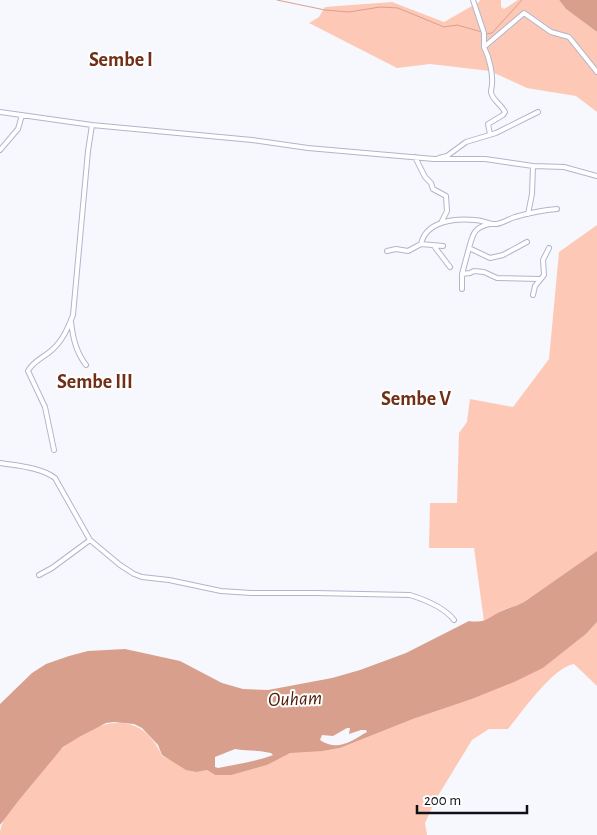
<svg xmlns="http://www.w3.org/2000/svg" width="597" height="835" viewBox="0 0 597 835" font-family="'Alegreya Sans',sans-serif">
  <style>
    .green { fill: #fdc9b6 }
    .water { fill: #d8a08c; fill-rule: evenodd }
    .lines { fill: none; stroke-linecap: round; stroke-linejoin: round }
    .stream { stroke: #d8a08c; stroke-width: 1 }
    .minor-casing { stroke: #b1b5cd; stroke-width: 6 }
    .minor { stroke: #fff; stroke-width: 4 }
    .labels { text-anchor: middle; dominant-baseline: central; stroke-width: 4; stroke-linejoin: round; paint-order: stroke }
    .neighbourhood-label { font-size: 20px; font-weight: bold; fill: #702f16; stroke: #fff }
    .water-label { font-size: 20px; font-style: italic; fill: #4f1d08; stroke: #fff }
  </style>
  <rect width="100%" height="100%" fill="#f7f8fd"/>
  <path class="green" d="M480 0H501V7L504 9 518 0H559L566 9 597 32V112L576 96 527 88 490 71 430 64 397 68 309 23 319 17 325 7 392 2 444 22 479 2Z
    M597 225V551L524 602C517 606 511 607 503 610 496 613 492 619 484 621L474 548H429L430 503H457L459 433 467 422 470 399 513 407 549 359 559 252Z
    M597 622V686L574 664C553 667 522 712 508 729H489L472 740 436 799 425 823 427 835H0C0 816 20 798 32 784 42 772 52 757 65 746 98 719 141 708 162 756L197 772 207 770 215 775 267 765 283 755 296 751H323L340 748 413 719 472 699 543 668 586 634Z"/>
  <path class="water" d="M559 0H597V32L566 9Z
    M597 551V622L586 634 543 668 514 682 472 699 413 719 340 748 323 751 290 753 267 765 231 775H215L207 770 197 772 186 770 162 755 158 745 142 728 134 724 114 722 106 723 79 737 63 747 19 800 0 825V704L32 673 46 664 69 656 88 651 125 649 180 661 222 683 243 689 268 690 332 678 360 670 406 653 469 621C488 624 490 615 504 610 511 607 517 606 524 602ZM347 728H350L349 734 361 730H366L367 732C351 741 338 752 320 740L322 735 333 736ZM235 749C247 751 259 750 271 753L273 755C255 762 237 764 218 768L215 767V757Z"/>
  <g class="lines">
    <path class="stream" d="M277 0 325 10 349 12 380 7 398 8 444 27 457 25 482 32
      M486 34 492 33 522 0"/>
    <g class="minor-casing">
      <path id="minor" d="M473 0 484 33V47L524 13 551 32 569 37 597 72
        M484 47C489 57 493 73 492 84 492 87 491 89 491 92 492 100 501 104 505 112L503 115 488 124 490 134
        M0 112 92 125 252 140 308 148 434 159H485L533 166 564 167 597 176
        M0 150 18 129 22 115
        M415 157 425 177 431 183 433 189 446 196 447 211 442 221
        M439 158 447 156 466 142 496 133 538 112
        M528 214 532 194 533 166
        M490 224C474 227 473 234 469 248L490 258 503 255 527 242
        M421 244 443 246
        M434 246 450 267
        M387 251 396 249 408 251 421 244C426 221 455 218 475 220 482 220 491 225 497 224 503 223 509 219 515 217 529 213 543 210 557 209
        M462 274 470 273 474 271 484 272 497 278 540 279
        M462 289V274L469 248
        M533 295 535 286 544 275 543 260 549 248
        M71 322C73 338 76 352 86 365
        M54 450 45 407 28 371C32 362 44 357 52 350 63 340 68 328 73 315L88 151 92 125
        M0 463C18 466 40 467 55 478L90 540 120 565 134 574 142 577 169 580 221 591 251 593H315L410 595C426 600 444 607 454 620
        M39 575 52 568 90 540"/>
    </g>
    <use href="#minor" class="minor"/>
  </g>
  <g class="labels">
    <g class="neighbourhood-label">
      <text x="121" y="60">Sembe I</text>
      <text x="95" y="382">Sembe III</text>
      <text x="416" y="399">Sembe V</text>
    </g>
    <g class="water-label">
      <text transform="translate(295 699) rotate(-2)">Ouham</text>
    </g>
  </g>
  <path d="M417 805v8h110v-8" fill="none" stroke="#101019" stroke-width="2.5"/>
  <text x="424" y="805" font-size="15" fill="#101019" stroke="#ffffff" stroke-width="4" paint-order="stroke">200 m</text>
</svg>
